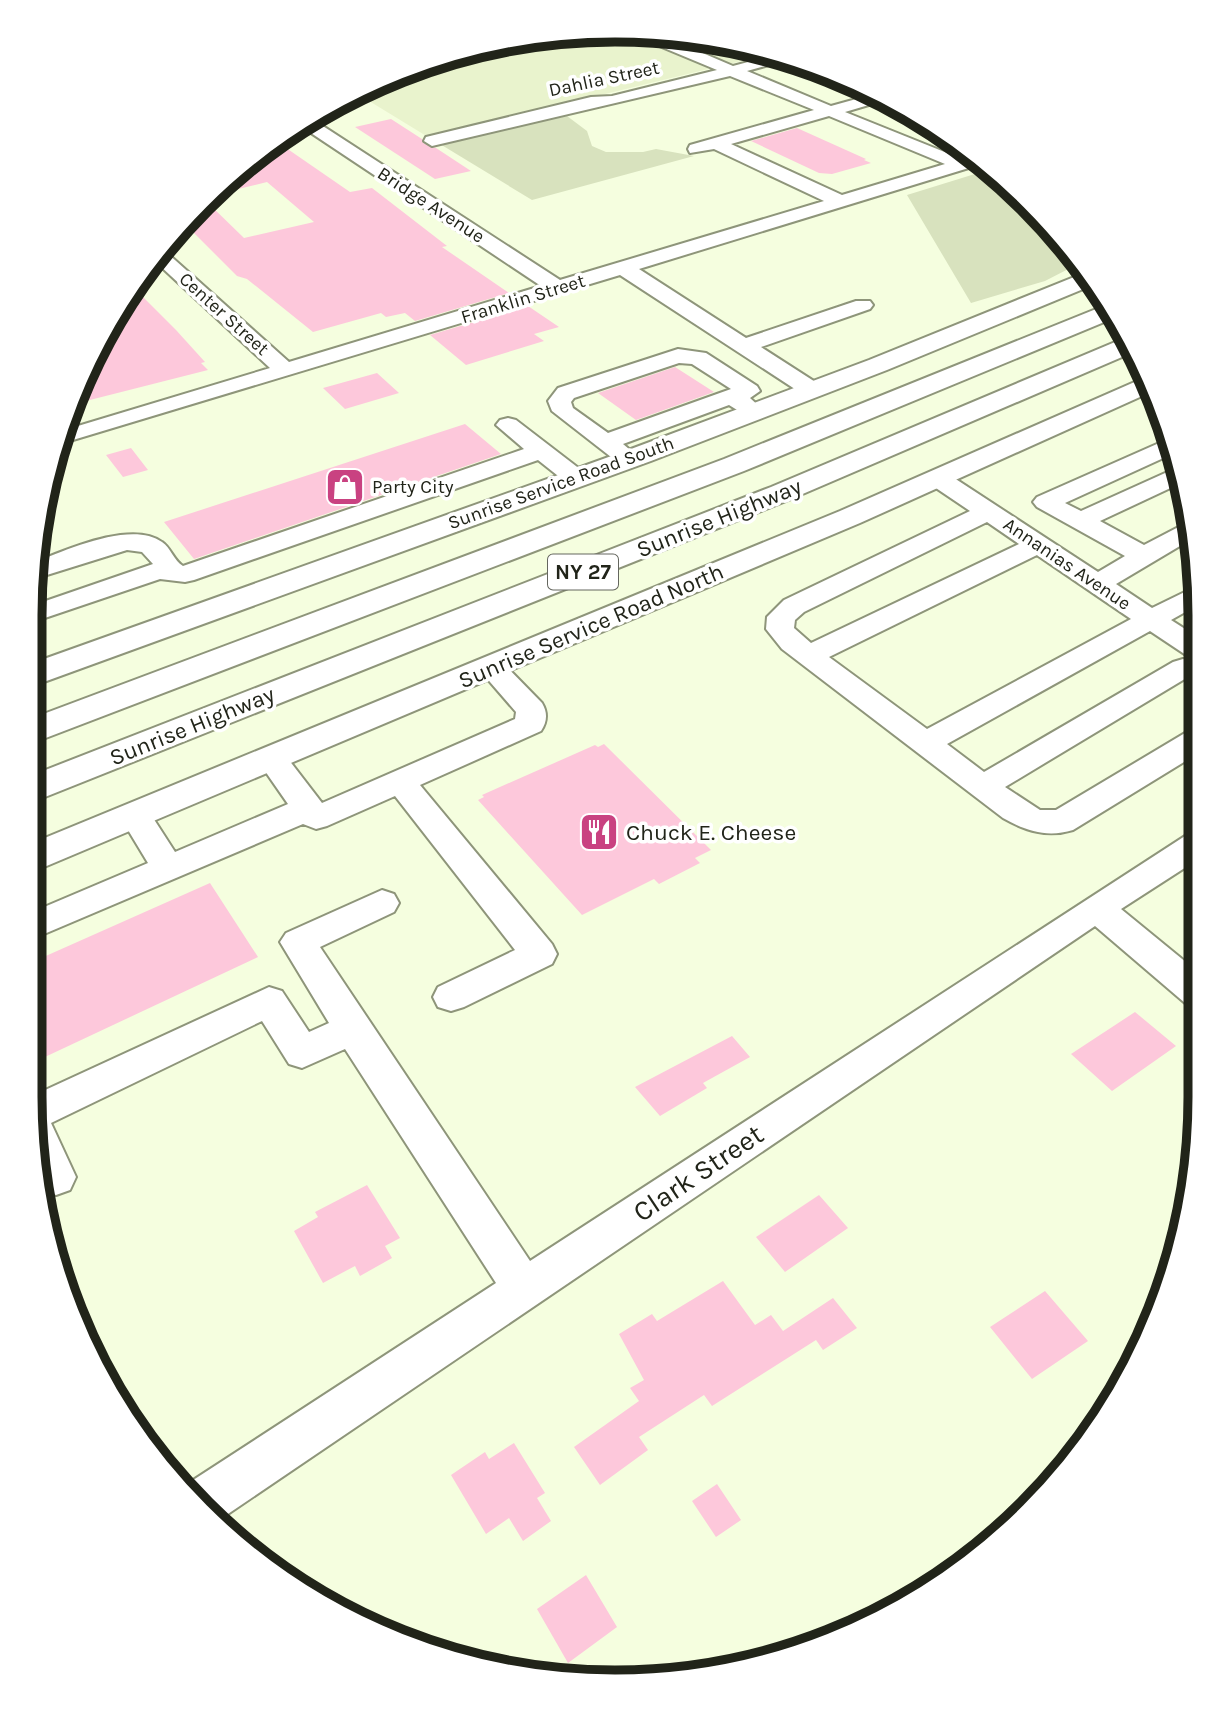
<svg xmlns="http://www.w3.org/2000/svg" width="1230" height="1712" viewBox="0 0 1230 1712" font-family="Karla,sans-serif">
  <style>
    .built { fill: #e9f3cd }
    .green { fill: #d8e2be }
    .building { fill: #fdc8db }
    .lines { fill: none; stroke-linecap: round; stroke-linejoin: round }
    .minor-casing { stroke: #8e957a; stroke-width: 4 }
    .major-casing { stroke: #8e957a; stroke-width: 4 }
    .highway-casing { stroke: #8e957a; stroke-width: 4 }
    .minor { fill: #fff; fill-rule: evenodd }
    .major { fill: #fff; fill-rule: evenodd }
    .highway { fill: #fff; fill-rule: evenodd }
    .labels { text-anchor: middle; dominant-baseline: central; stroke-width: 7; stroke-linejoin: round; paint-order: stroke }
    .far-street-label { font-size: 19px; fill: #212419; stroke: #fff }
    .far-poi-label { font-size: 19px; fill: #212419; stroke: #fff; text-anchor: start }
    .shield { fill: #fff; stroke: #64665e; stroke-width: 2 }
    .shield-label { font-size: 21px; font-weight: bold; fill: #212419 }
    .street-label { font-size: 23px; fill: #212419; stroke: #fff }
    .poi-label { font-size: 23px; fill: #212419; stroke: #fff; text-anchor: start }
    .near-street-label { font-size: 28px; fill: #212419; stroke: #fff }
    .rim { fill: none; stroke: #212419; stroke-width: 9 }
  </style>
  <rect width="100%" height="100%" fill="#f5fedf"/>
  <path class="built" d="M654 31 774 53 428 137 356 93 427 61 539 35Z"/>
  <path class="green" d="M567 116 587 131 592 146 606 152H643L656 149 694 156 532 200 440 144Z
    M991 169 1055 229 1078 264 1045 281 971 303 907 195Z"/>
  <path class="building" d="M391 119 422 139 423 143 436 148 471 171 435 179 355 127Z
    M797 128 866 159 864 160 871 163 832 174 819 173 751 141Z
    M276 141 350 192 372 188 447 246 442 247 509 293 415 321 405 313 386 317 381 313 313 332 247 279 237 276 187 226 207 202 244 238 314 222 267 182 213 195 229 175Z
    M135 289 176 330 205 362 201 363 208 370 78 403 108 322Z
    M528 306 559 327 534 334 544 341 466 365 430 335Z
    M675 367 714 392 636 420 598 393Z
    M377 373 399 393 345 409 323 388Z
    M465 424 501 454 194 559 164 522Z
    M131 448 148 470 123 477 106 455Z
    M604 744 711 850 695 858 700 863 659 884 654 879 582 915 478 800 484 797 482 795 595 745 598 747Z
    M210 883 258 957 30 1064V963Z
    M1135 1012 1176 1046 1112 1091 1071 1054Z
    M732 1036 750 1057 703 1083 707 1088 660 1116 635 1087Z
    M367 1185 400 1238 385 1246 392 1258 360 1276 355 1266 323 1283 294 1231 318 1217 315 1212Z
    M819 1195 848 1228 785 1272 756 1237Z
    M723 1281 755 1325 771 1315 783 1331 833 1298 857 1328 823 1350 816 1340 712 1406 704 1395 639 1437 648 1450 600 1485 574 1447 639 1401 630 1388 644 1380 619 1334 652 1314 657 1321Z
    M1045 1291 1088 1341 1032 1379 990 1327Z
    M514 1443 545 1493 537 1498 551 1521 523 1541 509 1518 486 1534 451 1475 485 1452 489 1459Z
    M717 1484 741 1520 716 1537 692 1501Z
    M586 1575 617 1627 568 1663 537 1609Z"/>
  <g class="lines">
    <g class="minor-casing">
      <path id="minor" d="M651 31 733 66 778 54 791 59 747 71 831 106 878 93 889 99 845 112 962 159 976 155 985 163 639 269 746 338 856 301H870L873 305 870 309 761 347 820 385 823 390 820 395H804L620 275 63 443 68 429 270 368 157 263 166 252 289 362 541 286 299 125 309 117 560 280 824 201 714 149 690 153 688 149 690 145 814 110 730 76 432 146 424 141 426 137 591 97 612 96 717 70 640 38 637 32ZM829 116 945 164 842 195 731 144Z
        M678 349 706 353 757 386 760 391 750 398 761 408 758 413H742L729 405 623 444 641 459 638 464H620L552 411 548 401 558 388ZM679 363 692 364 731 389 608 433 573 408 571 402 574 398Z
        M508 418 516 420 585 473 588 478 585 483H567L538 460 194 580 185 582 160 579 30 623 31 606 153 564 142 552 127 550 34 579 35 562C66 550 132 520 162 542 171 548 174 561 183 566L524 449 496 425 500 420Z
        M1166 440 1170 455 1065 503 1081 511 1174 469 1179 484 1100 521 1144 545 1190 521 1195 537 1116 584 1152 608 1195 587 1196 606 1171 620 1196 636V658L1186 655 1150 631 947 744 984 772 1173 662 1183 659 1193 662 1196 670 1193 674 1005 787 1040 810H1056L1185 733 1196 730 1197 754 1073 830C1047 838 1026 831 1003 818L782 649 766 629 767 617 784 600 970 511 930 484 927 479 930 474H948L1098 572 1125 556 1037 507 1033 502 1037 497ZM987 522 1019 544 811 643 794 628 795 620 804 612ZM1037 555 1131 619 927 729 829 657Z
        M491 658 501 661 542 703C548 713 547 722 541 731L420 785 552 944 557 954 552 964 464 1007 451 1011 438 1007 433 997 438 987 515 950 395 796 327 826 316 829 303 824 30 940V913L148 863 119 815 124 807 135 804 146 807 175 852 288 804 256 758 260 751 271 748 282 751 322 803 515 719 516 712 477 667 481 661Z
        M1197 832V860L1121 909 1198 972V1007L1185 1003 1095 926 216 1522 184 1486 496 1283 345 1049 302 1068 289 1064 262 1021 51 1123 76 1177 70 1190 56 1195 42 1190 30 1097 269 987 282 991 309 1032 329 1023 280 942 286 933 382 890 394 894 399 903 394 912 320 947 530 1261 1185 836Z"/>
    </g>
    <g class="major-casing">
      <path id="major" d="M1084 273 1093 285 887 370 651 461 30 687V664L631 449 869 360Z
        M1146 377 1151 392 860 523 30 873V844L840 511Z"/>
    </g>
    <g class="highway-casing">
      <path id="highway" d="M1106 305 1114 318 744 471 30 744V719L724 459Z
        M1127 337 1136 351 791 499 30 803V776L771 487Z"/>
    </g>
    <use href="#minor" class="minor"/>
    <use href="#major" class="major"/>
    <use href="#highway" class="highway"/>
  </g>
  <defs>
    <g id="shop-square" transform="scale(2.0125)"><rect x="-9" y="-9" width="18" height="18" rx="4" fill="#c94281" stroke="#fff"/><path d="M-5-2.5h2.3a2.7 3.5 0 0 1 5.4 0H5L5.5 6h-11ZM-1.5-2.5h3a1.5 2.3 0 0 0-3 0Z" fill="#fff"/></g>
    <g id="restaurant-square" transform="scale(2.0125)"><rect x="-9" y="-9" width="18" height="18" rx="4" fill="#c94281" stroke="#fff"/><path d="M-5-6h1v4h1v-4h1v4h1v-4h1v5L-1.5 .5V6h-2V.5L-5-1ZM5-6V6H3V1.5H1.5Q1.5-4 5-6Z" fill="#fff"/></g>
  </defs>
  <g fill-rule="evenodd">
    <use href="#shop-square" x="345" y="487"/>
    <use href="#restaurant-square" x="599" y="832"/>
  </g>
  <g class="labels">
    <g class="far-street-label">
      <text transform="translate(604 79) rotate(-12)">Dahlia Street</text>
      <text transform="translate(431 205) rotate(33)">Bridge Avenue</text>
      <text transform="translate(523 299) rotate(-17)">Franklin Street</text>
      <text transform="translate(224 314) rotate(42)">Center Street</text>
      <text transform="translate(561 483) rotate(-20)">Sunrise Service Road South</text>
      <text transform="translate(1067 564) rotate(34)">Annanias Avenue</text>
    </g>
    <g class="far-poi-label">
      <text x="372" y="487">Party City</text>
    </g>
    <rect class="shield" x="548" y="554.5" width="70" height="35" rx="5"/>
    <g class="shield-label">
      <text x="583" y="572">NY 27</text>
    </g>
    <g class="street-label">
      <text transform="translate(719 518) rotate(-22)">Sunrise Highway</text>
      <text transform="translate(591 626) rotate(-23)">Sunrise Service Road North</text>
      <text transform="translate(192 726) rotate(-22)">Sunrise Highway</text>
    </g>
    <g class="poi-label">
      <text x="626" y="832">Chuck E. Cheese</text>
    </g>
    <g class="near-street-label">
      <text transform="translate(698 1173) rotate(-34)">Clark Street</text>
    </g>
  </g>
  <path d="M0 0H1230V1712H0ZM615 42H615A573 573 0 0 1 1188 615V1097A573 573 0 0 1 615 1670H615A573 573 0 0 1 42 1097V615A573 573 0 0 1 615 42Z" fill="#fff" fill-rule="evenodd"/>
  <path class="rim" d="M615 42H615A573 573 0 0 1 1188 615V1097A573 573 0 0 1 615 1670H615A573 573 0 0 1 42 1097V615A573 573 0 0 1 615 42Z"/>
</svg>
